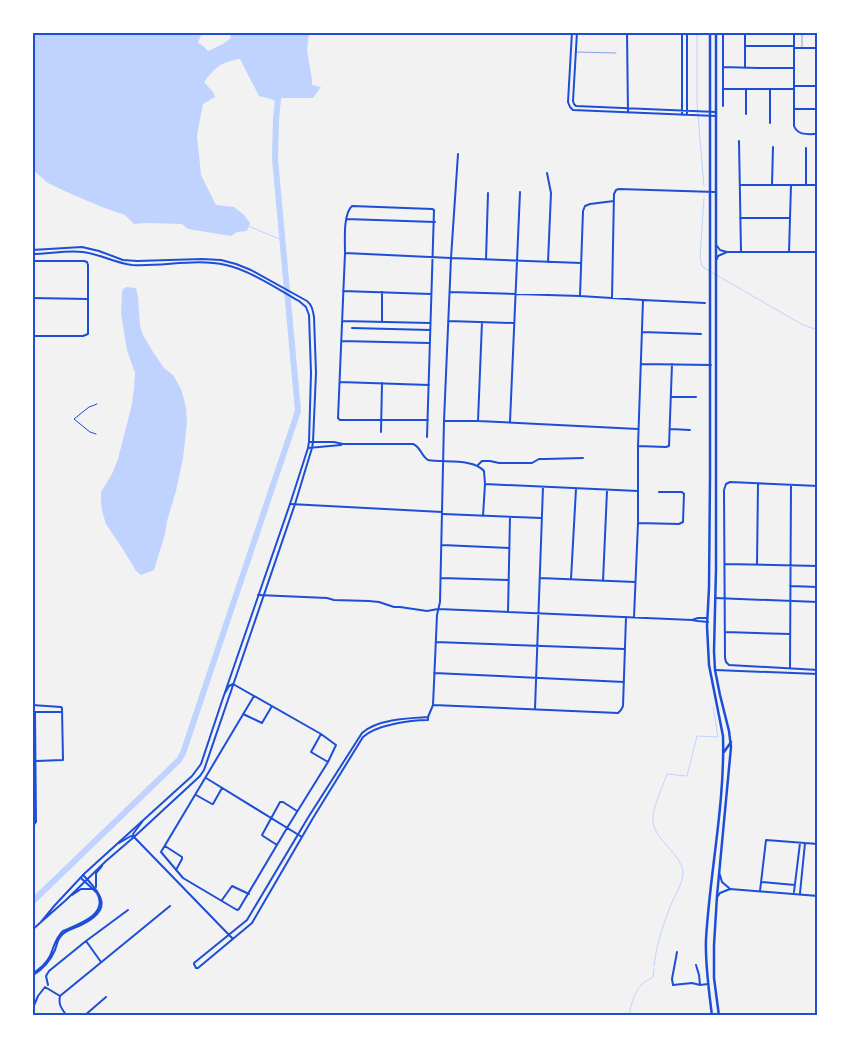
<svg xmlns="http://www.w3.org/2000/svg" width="850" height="1048" viewBox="0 0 850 1048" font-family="'Noto Sans',sans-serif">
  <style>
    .water { fill: #bfd3fe }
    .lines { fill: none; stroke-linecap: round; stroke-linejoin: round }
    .stream { stroke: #bfd3fe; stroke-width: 1 }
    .river { stroke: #bfd3fe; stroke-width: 6 }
    .service { stroke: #1d4ed8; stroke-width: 0.5 }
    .pedestrian { stroke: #1d4ed8; stroke-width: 1 }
    .minor { stroke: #1d4ed8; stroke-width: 2 }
    .tertiary { stroke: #1d4ed8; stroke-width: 2 }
    .primary { stroke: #1d4ed8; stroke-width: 2.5 }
    .neatline { fill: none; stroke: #1d4ed8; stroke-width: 2 }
  </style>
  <rect width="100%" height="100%" fill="#f2f2f2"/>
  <path class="water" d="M32 33H208L201 35 198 43 203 46 208 51 223 44 231 38 230 33H309L307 50 312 80V85L321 87 313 98H282L278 103 271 99 259 96 240 59C220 62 216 67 204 82L213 92 215 97 203 104 197 135 201 175 216 205 234 207 244 215 250 223 247 231 237 232 231 236 188 229 182 224 146 223 134 224 125 215 102 207 69 193 48 183 33 170Z
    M126 287 136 288 138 297 140 326 143 335 153 352 164 368 173 375 181 389 186 407 187 423 183 458 176 491 167 521 165 534 154 570 141 575 136 571 124 551 106 524 102 511 101 501V492L112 474 118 459 132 404 134 388 135 373 127 350 121 313 122 292 123 289Z"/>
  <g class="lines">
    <path class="stream" d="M697 32V103L704 186
      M704 198 700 257 702 266 706 269 803 325 818 330
      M248 226 282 240
      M654 966C656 947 662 928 669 910 672 900 682 885 683 875 684 855 655 841 653 822 652 808 662 788 667 774L687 776 697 736 718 737 713 707
      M629 1016C631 1004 635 988 646 981 648 980 651 979 653 977L654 969"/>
    <path class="river" d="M32 902 179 760 183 753 298 411 275 159 276 120 278 99 275 97"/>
    <path class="service" d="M802 32V47
      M577 52 616 53"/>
    <path class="pedestrian" d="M96 434 90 432 74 419 89 407 97 404"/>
    <path class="minor" d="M572 32 568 102 570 107 573 110 716 116
      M577 32 573 101 574 104 576 106 716 112
      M627 32 628 113
      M682 32V115
      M687 32V115
      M723 32V106
      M745 32V68
      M794 32V126C798 136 808 134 818 134
      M745 46H793
      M795 48H818
      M723 67 758 68H793
      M794 86H818
      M723 89H793
      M746 89V114
      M770 90V123
      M794 109H818
      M739 141 741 252
      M547 173 551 193 548 262
      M740 185H818
      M772 185 773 147
      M806 185V148
      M740 218H790
      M346 219 435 222
      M717 246 720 250 727 252H818
      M345 252C345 240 343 214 352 206L432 209 434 210 427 437
      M789 252 791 185
      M717 259 718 256 727 252
      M486 260 488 193
      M32 261H84L87 262 88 265V334L83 336H32
      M343 291 431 294
      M382 292V322
      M450 292 580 296 643 300 705 303
      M580 296 583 211 585 206 590 204 614 201
      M32 298 88 299
      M612 298 614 194 616 190 619 189 715 192
      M342 321 430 323
      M448 321 513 323
      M352 328 430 330
      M642 332 701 334
      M341 341 429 343
      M641 364 711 365
      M340 382 429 385
      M672 397H696
      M428 420H340L338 418 345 253 451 258 581 263
      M444 421H478L638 429
      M478 421 482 322
      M510 422 520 192
      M670 429 690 430
      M381 432 382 383
      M309 442H334L343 444H413C421 447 421 456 428 460 444 463 473 458 484 471L485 484 483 516
      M638 446 666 447 669 446 672 364
      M308 448 341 445
      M477 466 482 461H490L499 463H532L539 459H545L583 458
      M485 484 638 491
      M818 486 730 482 726 484 724 490 725 658 726 662 729 665 818 670
      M290 504 442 512
      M443 514 542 518
      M638 523 679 524 683 522 684 494 682 492H659
      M442 545 509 548
      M725 564 818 566
      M757 564 758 484
      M441 578 508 580
      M540 578 635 582
      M571 579 576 489
      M603 581 607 491
      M790 586 818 587
      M258 595 327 598 334 600 369 601 379 602 394 607H400L427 611 438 609 692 620 698 621 708 622
      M715 598 818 602
      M508 612 510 517
      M634 617 638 523V446L643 300
      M692 620 698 618H707
      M725 632 790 634
      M436 642 625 649
      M790 668 791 485
      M715 670 818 674
      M434 673 624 682
      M233 684 321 734 336 745 328 762 287 828 239 909 237 910 183 878 161 852 254 696
      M32 705 61 707 62 708 63 760 36 761
      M433 705 618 713 621 710 623 706 626 617
      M535 709 543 487
      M32 712H62
      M243 714 262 723 272 706
      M428 717C409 718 377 719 362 733L309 816 247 920 194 963V964L196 968H198L252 923 313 818 363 737C376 725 410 720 428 720V717L433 705 437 615 440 602 444 421 451 258 458 154
      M321 734 311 752 328 762
      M206 778 302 837
      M196 795 212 804H213L222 788
      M32 827 36 822 35 712
      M134 837 233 939
      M134 837 133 834 142 822
      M119 843 131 836 134 837
      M277 845 263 836 262 835 280 802H283L297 811
      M165 846 182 857V859L176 870
      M720 875 722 882 729 888
      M761 882 795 885
      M760 891 766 840 818 844
      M794 892 800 843
      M800 893 805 843
      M718 896 720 893 730 889 818 896
      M222 900 232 886 249 894
      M86 941 101 962
      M677 952 672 979 673 985 692 983 700 985 708 984
      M696 965 699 975 700 985
      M32 974C40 969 46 964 50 956 54 947 55 938 63 931 78 924 109 915 97 893L81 878
      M32 976C43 969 50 962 55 950 57 945 57 940 61 936 65 930 75 928 81 925 113 910 103 895 83 875
      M48 985 46 976 49 971 86 941 128 910
      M60 996C58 1005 62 1009 67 1016
      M32 1010 38 996 45 987 60 996 170 906
      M84 1016 106 997"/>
    <path class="tertiary" d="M32 250 82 247 99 251 123 260 137 261 202 259 221 260 236 264 251 270 307 301C312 305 313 311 314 317L316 373 313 442 312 448 295 504 204 770 200 776 134 837 106 861 66 900 32 930
      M32 254C49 254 66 250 83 252 100 254 115 263 132 265 163 267 195 258 226 265 249 270 278 289 299 301L306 307 309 315 311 373 309 442 308 448 290 504 222 701 201 764 192 776 85 873 55 905 41 922
      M225 693 229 686 233 684
      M96 887V873L102 866
      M72 895 81 889H93"/>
    <path class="primary" d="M710 32V477L709 588 707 626 709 665 723 736C725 804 710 871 706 939 705 965 709 990 712 1016
      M716 32V569L714 651 715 670 720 695 729 731 731 747 717 896 714 945V978L719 1016
      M724 752 731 742"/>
  </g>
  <rect width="850" height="1048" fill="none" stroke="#ffffff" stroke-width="68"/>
  <rect x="34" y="34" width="782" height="980" class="neatline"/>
</svg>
